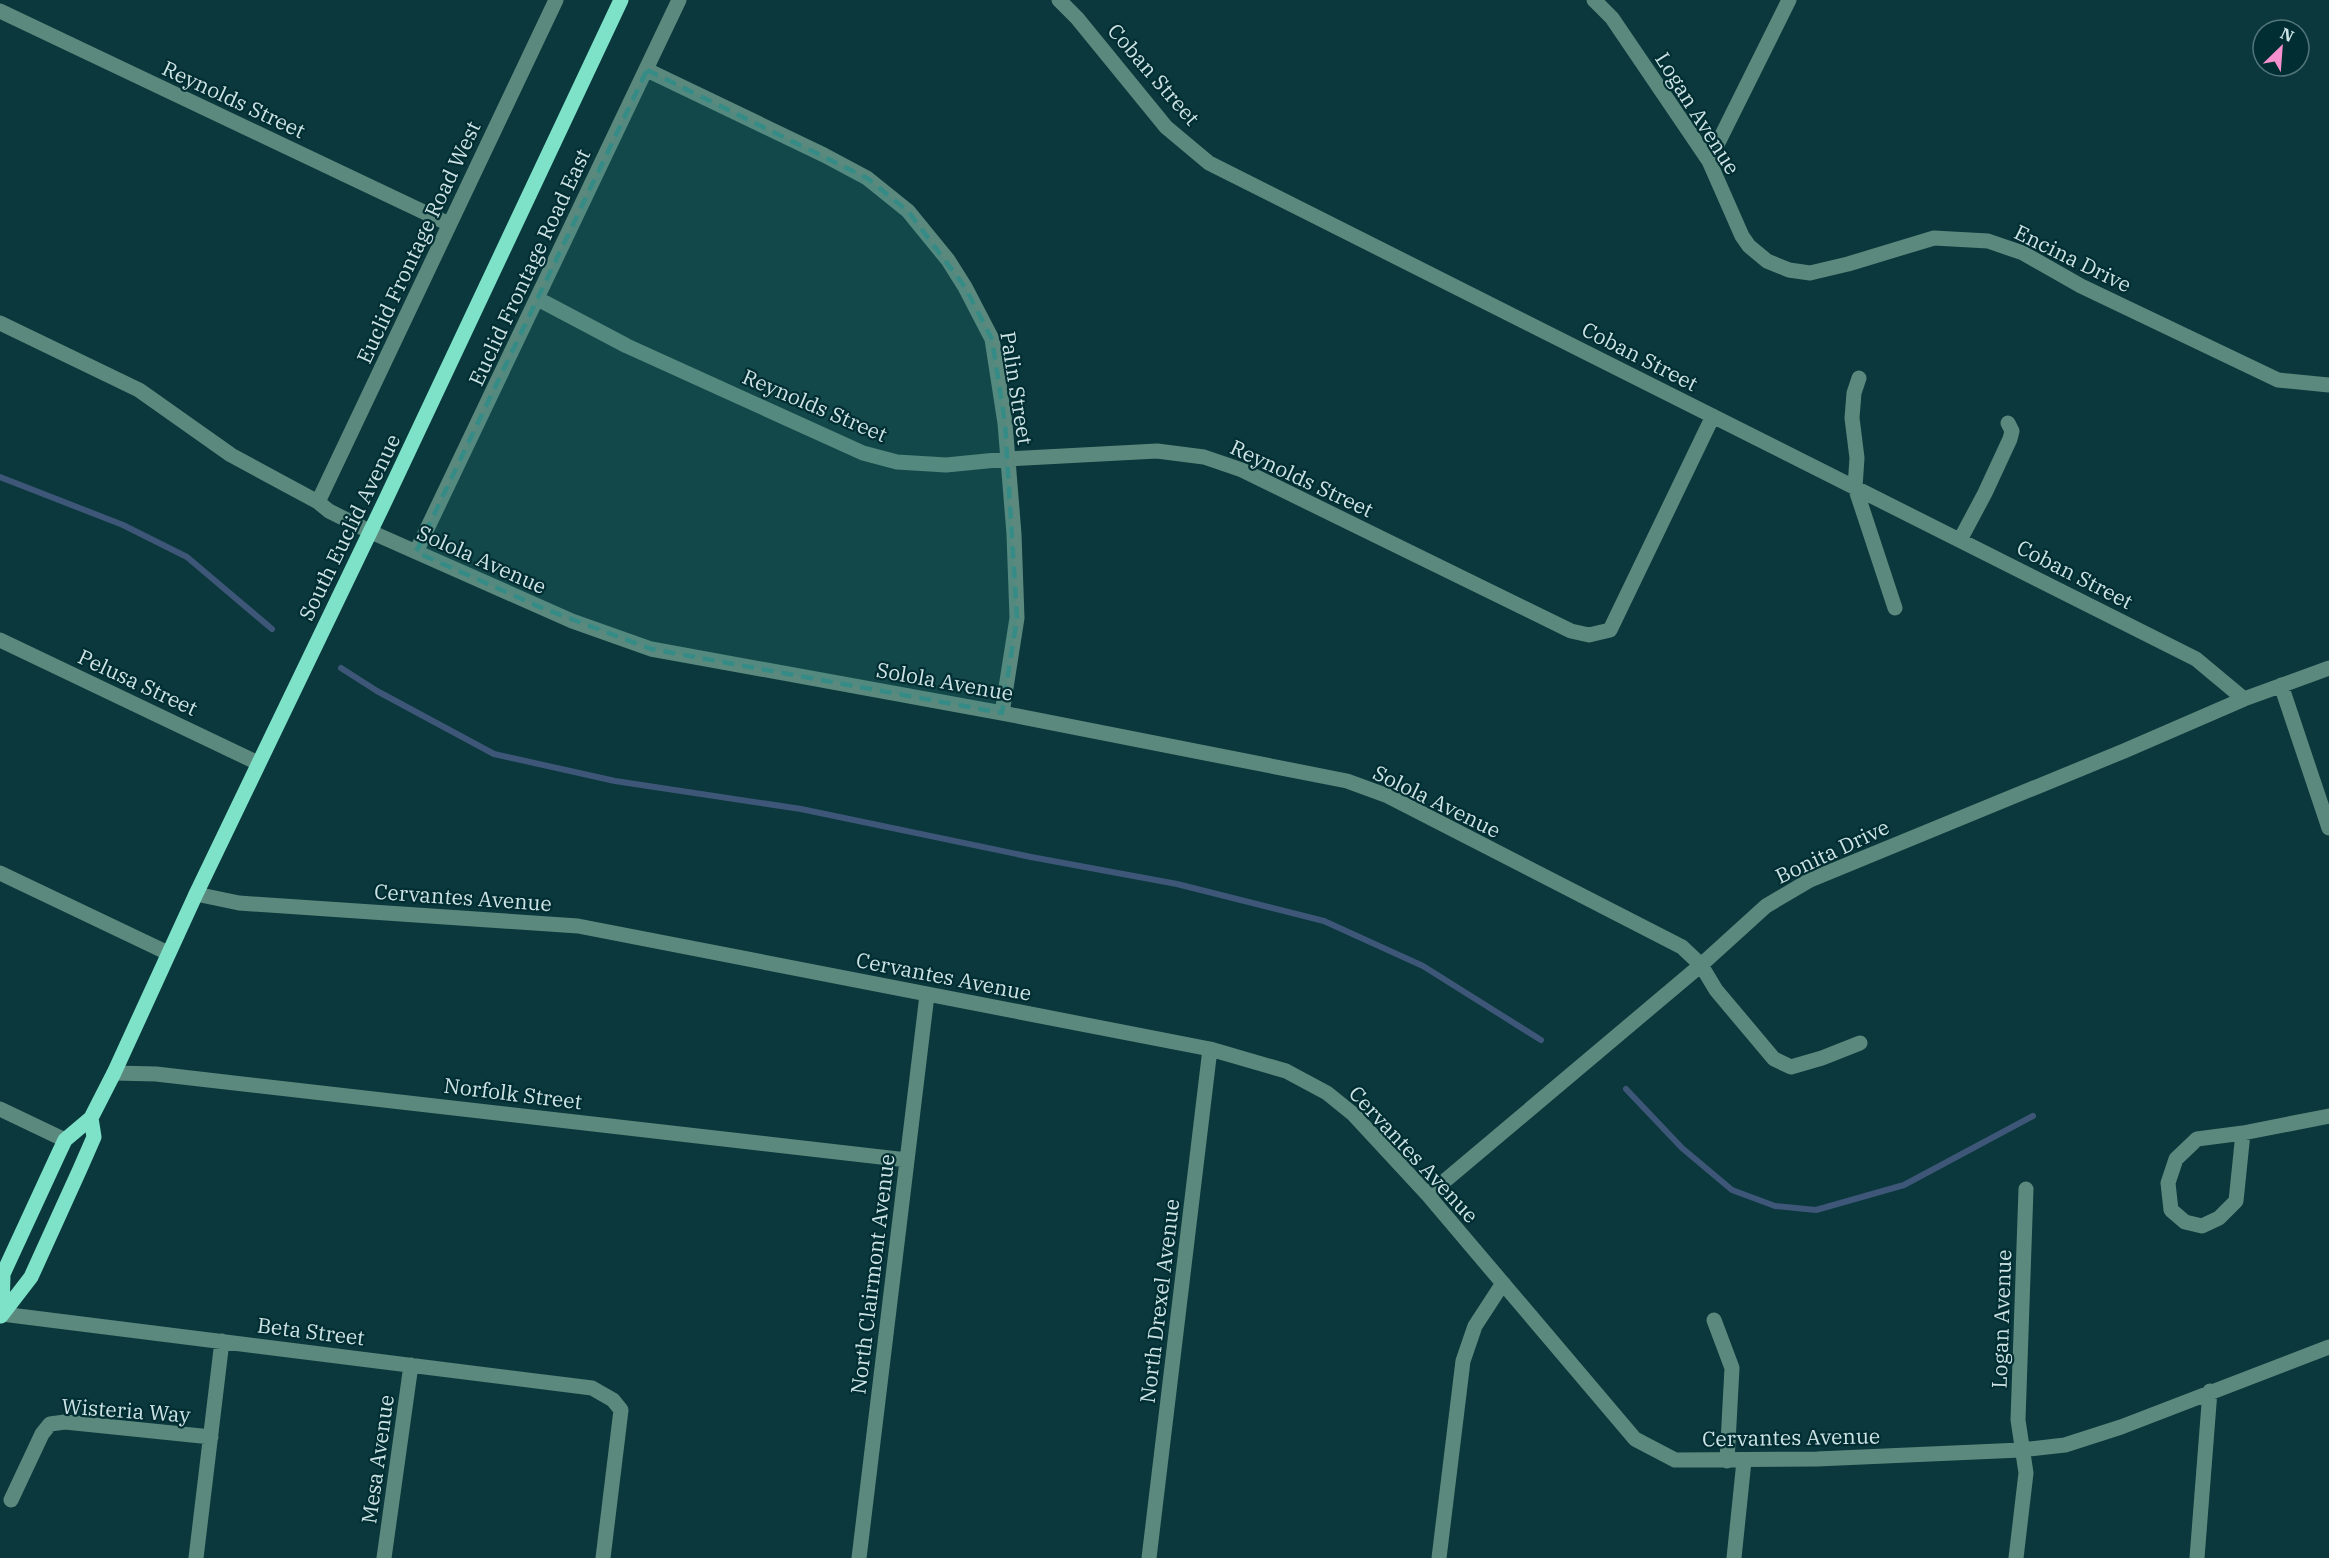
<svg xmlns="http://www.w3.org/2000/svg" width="2329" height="1558" viewBox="0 0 2329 1558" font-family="'IBM Plex Serif',serif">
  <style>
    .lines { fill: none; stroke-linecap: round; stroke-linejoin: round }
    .stream { stroke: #3e5779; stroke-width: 6 }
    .minor { stroke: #5c897d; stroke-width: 15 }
    .major { stroke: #7ee2c9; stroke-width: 15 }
    .marked { fill: #358c86; fill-opacity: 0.2; stroke: #358c86; stroke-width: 4.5; stroke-dasharray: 12 8; stroke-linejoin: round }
    .labels { text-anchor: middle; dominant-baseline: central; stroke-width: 4.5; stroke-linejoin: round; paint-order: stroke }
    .street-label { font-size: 21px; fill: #cde3e5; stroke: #002e32 }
  </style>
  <rect width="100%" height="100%" fill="#0b383c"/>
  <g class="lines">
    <path class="stream" d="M0 477 123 525 187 557 272 629
      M341 668 377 691 494 754 615 781 801 809 1031 857 1177 884 1324 921 1423 966 1541 1040
      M1626 1089 1682 1148 1732 1190 1775 1206 1816 1210 1904 1185 2033 1116"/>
    <path class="minor" d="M1059 0 1077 18 1166 127 1209 163 2196 659 2244 699
      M1594 0 1612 18 1709 161 1742 236 1749 246 1767 261 1789 270 1810 273 1848 264 1934 238 1988 241 2023 253 2081 286 2278 380 2329 385
      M0 11 449 224
      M647 70 824 155 867 178 908 211 948 260 965 287 992 339 1005 423 1014 534 1017 618 1002 713
      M1709 161 1789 0
      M538 299 627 346 863 453 897 462 946 465 1007 459 1157 451 1204 457 1242 470 1571 631 1589 635 1610 630 1713 416
      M0 323 139 390 231 455 318 502 329 511 371 532 572 621 651 649 1002 713 1347 781 1388 796 1682 947 1701 965 1716 990 1774 1059 1791 1067 1822 1058 1860 1043
      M1859 378 1854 393 1852 418 1857 458 1855 487 1895 608
      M318 502 556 0
      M1960 540 1985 493 2010 439 2012 431 2008 423
      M416 552 679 0
      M0 640 258 763
      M2281 685 2329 828
      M0 873 168 953
      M196 894 239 903 578 926 1210 1049 1286 1071 1327 1093 1353 1114 1428 1195 1635 1439 1675 1460 1817 1459 2021 1450 2065 1445 2121 1427 2329 1347
      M114 1073 156 1074 907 1160
      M0 1109 65 1140
      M2243 1133 2236 1201 2219 1218 2202 1226 2185 1222 2171 1210 2168 1183 2176 1159 2197 1139 2243 1133 2329 1116
      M1428 1195 1701 965 1766 906 1810 880 2124 751 2244 699 2329 668
      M2 1314 592 1388 613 1400 621 1410 603 1558
      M1714 1320 1732 1368 1727 1461
      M11 1500 42 1434 50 1424 65 1422 211 1437
      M196 1558 222 1341
      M384 1558 411 1365
      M859 1558 927 995
      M1149 1558 1210 1049
      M1439 1558 1463 1361 1475 1326 1503 1283
      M1734 1558 1744 1461
      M2016 1558 2026 1473 2018 1420 2026 1189
      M2197 1558 2210 1391"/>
    <path class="major" d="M2 1314 3 1274 57 1157 65 1140 91 1118 114 1073 196 894 386 499 621 0
      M1 1316 31 1277 80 1169 94 1137 91 1118"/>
  </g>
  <path class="marked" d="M647 70 867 178 908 211 965 287 992 339 1005 423 1017 618 1002 713 651 649 542 608 416 552Z"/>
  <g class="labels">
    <g class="street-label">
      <text transform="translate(1154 74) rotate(49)">Coban Street</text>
      <text transform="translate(234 99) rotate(25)">Reynolds Street</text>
      <text transform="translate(1698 113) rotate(58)">Logan Avenue</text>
      <text transform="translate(418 242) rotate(-65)">Euclid Frontage Road West</text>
      <text transform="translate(2073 258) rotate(26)">Encina Drive</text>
      <text transform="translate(529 267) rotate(-65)">Euclid Frontage Road East</text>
      <text transform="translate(1640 356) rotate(27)">Coban Street</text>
      <text transform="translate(1017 388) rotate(81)">Palin Street</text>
      <text transform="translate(815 405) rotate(23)">Reynolds Street</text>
      <text transform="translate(1302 478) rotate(25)">Reynolds Street</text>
      <text transform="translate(349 527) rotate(-64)">South Euclid Avenue</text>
      <text transform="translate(482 559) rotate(24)">Solola Avenue</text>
      <text transform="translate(2075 574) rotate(27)">Coban Street</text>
      <text transform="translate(945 681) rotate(10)">Solola Avenue</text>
      <text transform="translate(138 682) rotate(25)">Pelusa Street</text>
      <text transform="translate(1437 801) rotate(26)">Solola Avenue</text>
      <text transform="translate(1832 851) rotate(-25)">Bonita Drive</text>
      <text transform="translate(463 897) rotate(4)">Cervantes Avenue</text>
      <text transform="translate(944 976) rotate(11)">Cervantes Avenue</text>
      <text transform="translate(513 1093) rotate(7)">Norfolk Street</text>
      <text transform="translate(1414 1154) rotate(47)">Cervantes Avenue</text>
      <text transform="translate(872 1274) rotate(-83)">North Clairmont Avenue</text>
      <text transform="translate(1159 1301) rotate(-83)">North Drexel Avenue</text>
      <text transform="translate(2001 1319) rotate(-88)">Logan Avenue</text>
      <text transform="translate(311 1331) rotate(7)">Beta Street</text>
      <text transform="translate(126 1410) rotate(4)">Wisteria Way</text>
      <text transform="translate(1791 1437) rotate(-1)">Cervantes Avenue</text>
      <text transform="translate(377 1459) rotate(-82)">Mesa Avenue</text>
    </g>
  </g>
  <g transform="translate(2281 48) rotate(25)"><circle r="28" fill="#002e32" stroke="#52767a" stroke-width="1.5"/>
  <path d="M0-4.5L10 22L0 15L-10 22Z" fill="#f790ce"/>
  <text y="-9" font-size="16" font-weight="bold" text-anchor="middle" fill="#cde3e5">N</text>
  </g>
</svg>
